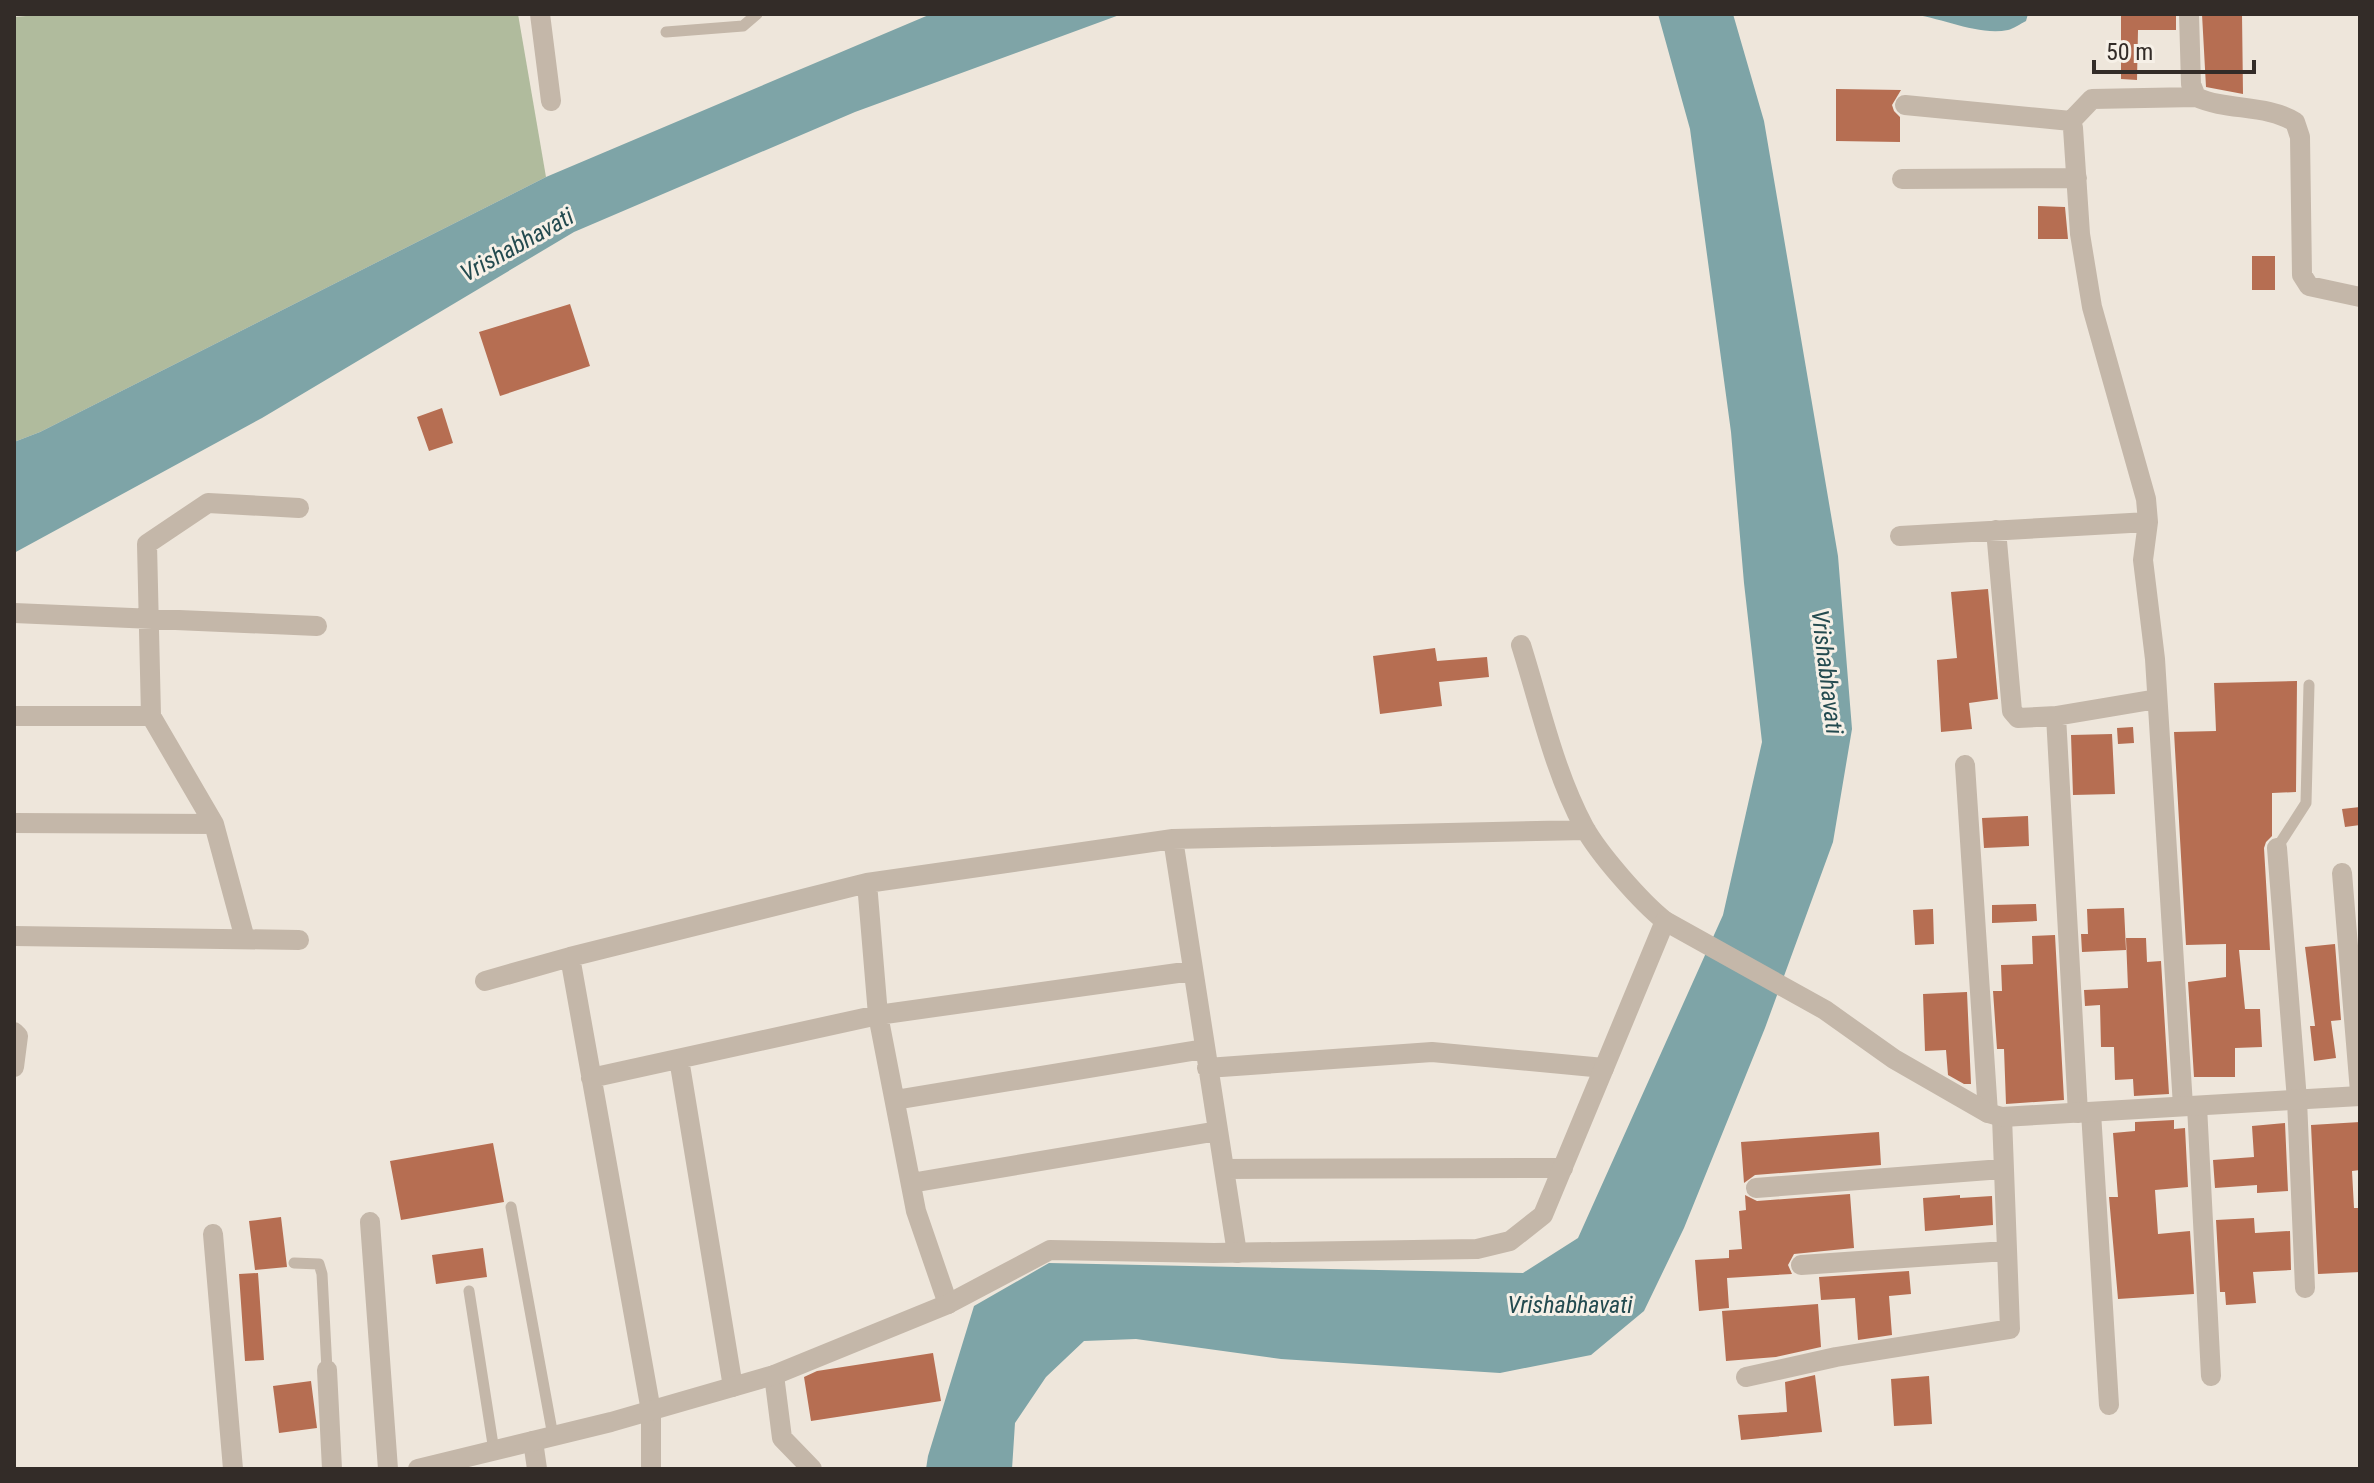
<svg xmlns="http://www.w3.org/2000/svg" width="2374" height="1483" viewBox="0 0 2374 1483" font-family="'Roboto Condensed',sans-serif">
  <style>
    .green { fill: #b0bb9d }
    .water { fill: #7ea4a7 }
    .building { fill: #b66e52 }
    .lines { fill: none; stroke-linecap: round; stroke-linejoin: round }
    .service { stroke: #c4b7a9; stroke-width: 11 }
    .minor { stroke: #c4b7a9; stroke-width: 20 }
    .tertiary { stroke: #c4b7a9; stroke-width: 20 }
    .labels { text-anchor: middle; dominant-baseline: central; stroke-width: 6; stroke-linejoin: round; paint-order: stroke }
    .water-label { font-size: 24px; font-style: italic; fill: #234a4f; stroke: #f6f0e7 }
  </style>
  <rect width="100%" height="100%" fill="#eee6db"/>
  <path class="green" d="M50 14H518L546 177 40 432 14 442V17Z"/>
  <path class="water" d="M931 14H1122L855 112 574 232 262 418 14 553V442L40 432 546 177Z
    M1658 14H1733L1764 121 1838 556 1852 729 1833 842 1765 1028 1684 1228 1644 1311 1591 1355 1500 1373 1281 1359 1136 1339 1084 1341 1046 1377 1015 1423 1012 1469H926L928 1456 974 1306 1049 1263 1523 1273 1578 1238 1723 915 1762 742 1744 583 1731 432 1690 129Z
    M1910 14H2028L2026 21C2020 24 2013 29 2008 30 1977 36 1941 17 1910 14Z"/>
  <path class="building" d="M2121 14H2176V30H2138L2137 80 2121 79Z
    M2202 14H2242L2243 94 2206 87Z
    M1836 89 1901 90 1892 105 1894 111 1900 117V142L1836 141Z
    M2038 206 2065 207 2068 239H2038Z
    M2252 256H2275V290H2252Z
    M570 304 590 366 500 396 479 332Z
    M442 408 453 443 429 451 417 417Z
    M1988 589 1998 699 1969 703 1972 729 1941 732 1937 660 1957 658 1951 592Z
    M1435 648 1437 661 1487 657 1489 677 1439 682 1442 706 1380 714 1373 656Z
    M2297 681 2296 792 2272 793V836L2266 842 2264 848 2270 950H2239L2245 1009H2260L2262 1047 2235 1048V1077H2194L2188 982 2226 977V944L2186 945 2174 732 2216 731 2214 683Z
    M2133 727 2134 743 2118 744 2117 728Z
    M2112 734 2115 794 2073 795 2071 735Z
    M2360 807V825L2345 827 2342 809Z
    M2028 816 2029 846 1984 848 1982 818Z
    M2036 904 2037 921 1992 923V905Z
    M2124 908 2126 950 2082 952 2081 934H2088L2087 909Z
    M1933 909 1934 944 1915 945 1913 910Z
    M2055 935 2064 1100 2006 1104 2004 1049H1997L1993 991H2002L2001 965 2033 964 2032 936Z
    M2126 938H2146L2147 962 2161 961 2169 1094 2134 1096 2133 1079 2115 1080 2114 1047H2101L2100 1005 2085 1006 2084 990 2128 988Z
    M2335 944 2341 1020 2331 1021 2336 1058 2314 1061 2310 1026H2315L2305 947Z
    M1967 992 1971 1084H1964L1948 1075 1946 1050 1925 1051 1923 994Z
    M2174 1120V1129L2185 1128 2188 1187 2155 1190 2158 1234 2190 1231 2194 1294 2118 1299 2109 1197H2118L2113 1133 2135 1131V1122Z
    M2360 1122V1170L2352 1171 2354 1208H2360V1272L2318 1274 2311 1125Z
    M2285 1123 2288 1191 2257 1193V1185L2215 1188 2213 1160 2254 1157 2252 1126Z
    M1879 1132 1881 1165 1755 1175 1744 1183 1741 1142Z
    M493 1143 504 1202 401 1220 390 1161Z
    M1850 1194 1854 1248 1794 1254 1788 1265 1792 1274 1727 1278 1729 1308 1699 1311 1695 1260 1729 1258V1250L1742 1249 1739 1211 1746 1210 1745 1195 1757 1201Z
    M1960 1195V1198L1992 1196 1993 1225 1925 1231 1923 1198Z
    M281 1217 287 1267 255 1270 249 1221Z
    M2254 1218 2255 1233 2290 1231 2291 1270 2253 1272 2256 1303 2226 1305 2225 1292H2220L2216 1220Z
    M483 1248 487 1277 436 1284 432 1255Z
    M1909 1271 1911 1294 1889 1296 1892 1335 1858 1340 1855 1298 1821 1300 1819 1277Z
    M258 1273 264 1360 245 1361 239 1274Z
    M1818 1304 1821 1347 1776 1357 1726 1361 1722 1311Z
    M933 1353 941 1401 811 1421 804 1377 817 1371Z
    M1815 1375 1822 1432 1741 1440 1738 1415 1787 1412 1785 1382Z
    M1929 1376 1932 1424 1894 1426 1891 1379Z
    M311 1381 317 1428 279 1433 273 1386Z"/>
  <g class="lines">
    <path class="service" d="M666 32 743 26 757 14
      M2277 848 2306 803 2309 685
      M511 1207 553 1436
      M294 1263 319 1264 322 1274 327 1370
      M469 1291 494 1451"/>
    <path class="minor" d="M540 14 551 101
      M2189 14 2191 84 2196 97C2227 111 2266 104 2295 122L2300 137 2302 275 2309 286 2360 297
      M1905 105 2071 121
      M1902 179 2077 178
      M1996 530 2012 711 2018 718 2056 716 2157 699
      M1900 536 2148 522
      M14 613 317 626
      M1521 645C1540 705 1554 771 1584 827 1599 854 1641 902 1665 921
      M14 716H151
      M2056 716 2078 1113
      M1965 765 1988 1113
      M14 823 214 824
      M1173 839 1586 830
      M2277 848 2297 1100 2305 1288
      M2342 873 2360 1092
      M14 936 299 940
      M245 939 214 824 151 716 147 544 208 503 299 508
      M485 981 570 957
      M14 1032 18 1036 14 1067
      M679 1059 733 1387
      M1207 1068 1432 1052 1604 1068
      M591 1078 878 1015 867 883
      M895 1100 1204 1049
      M2183 1106 2155 659 2143 560 2148 522 2146 499 2092 307 2080 234 2073 128 2071 121 2092 99 2196 97
      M2197 1106 2211 1376
      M2091 1112 2109 1405
      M1224 1169 1563 1168
      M911 1183 1218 1131
      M1756 1188 2002 1169
      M370 1222 388 1469
      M213 1234 233 1469
      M1801 1265 2006 1251
      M948 1304 916 1211 878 1015 1192 971
      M327 1370 332 1469
      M774 1375 782 1438 812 1469
      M1746 1377 1836 1357 2010 1329 2002 1117
      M533 1441 537 1469
      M651 1469V1411L570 957 867 883 1173 839 1237 1253"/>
    <path class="tertiary" d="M418 1469 611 1422 774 1375 948 1304 1050 1250 1214 1253 1477 1249 1510 1241 1543 1215 1665 921 1825 1010 1894 1059 1988 1113 2002 1117 2360 1096"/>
  </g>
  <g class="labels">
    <g class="water-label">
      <text transform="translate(517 245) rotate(-29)">Vrishabhavati</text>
      <text transform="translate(1827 672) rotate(83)">Vrishabhavati</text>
      <text x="1570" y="1305">Vrishabhavati</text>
    </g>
  </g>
  <rect width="2374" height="1483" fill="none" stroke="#332c28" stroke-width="32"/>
  <path d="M2094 60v12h160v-12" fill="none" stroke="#332c28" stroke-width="4"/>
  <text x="2106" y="60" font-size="24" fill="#332c28" stroke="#f6f0e7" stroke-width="6" paint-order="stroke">50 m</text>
</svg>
